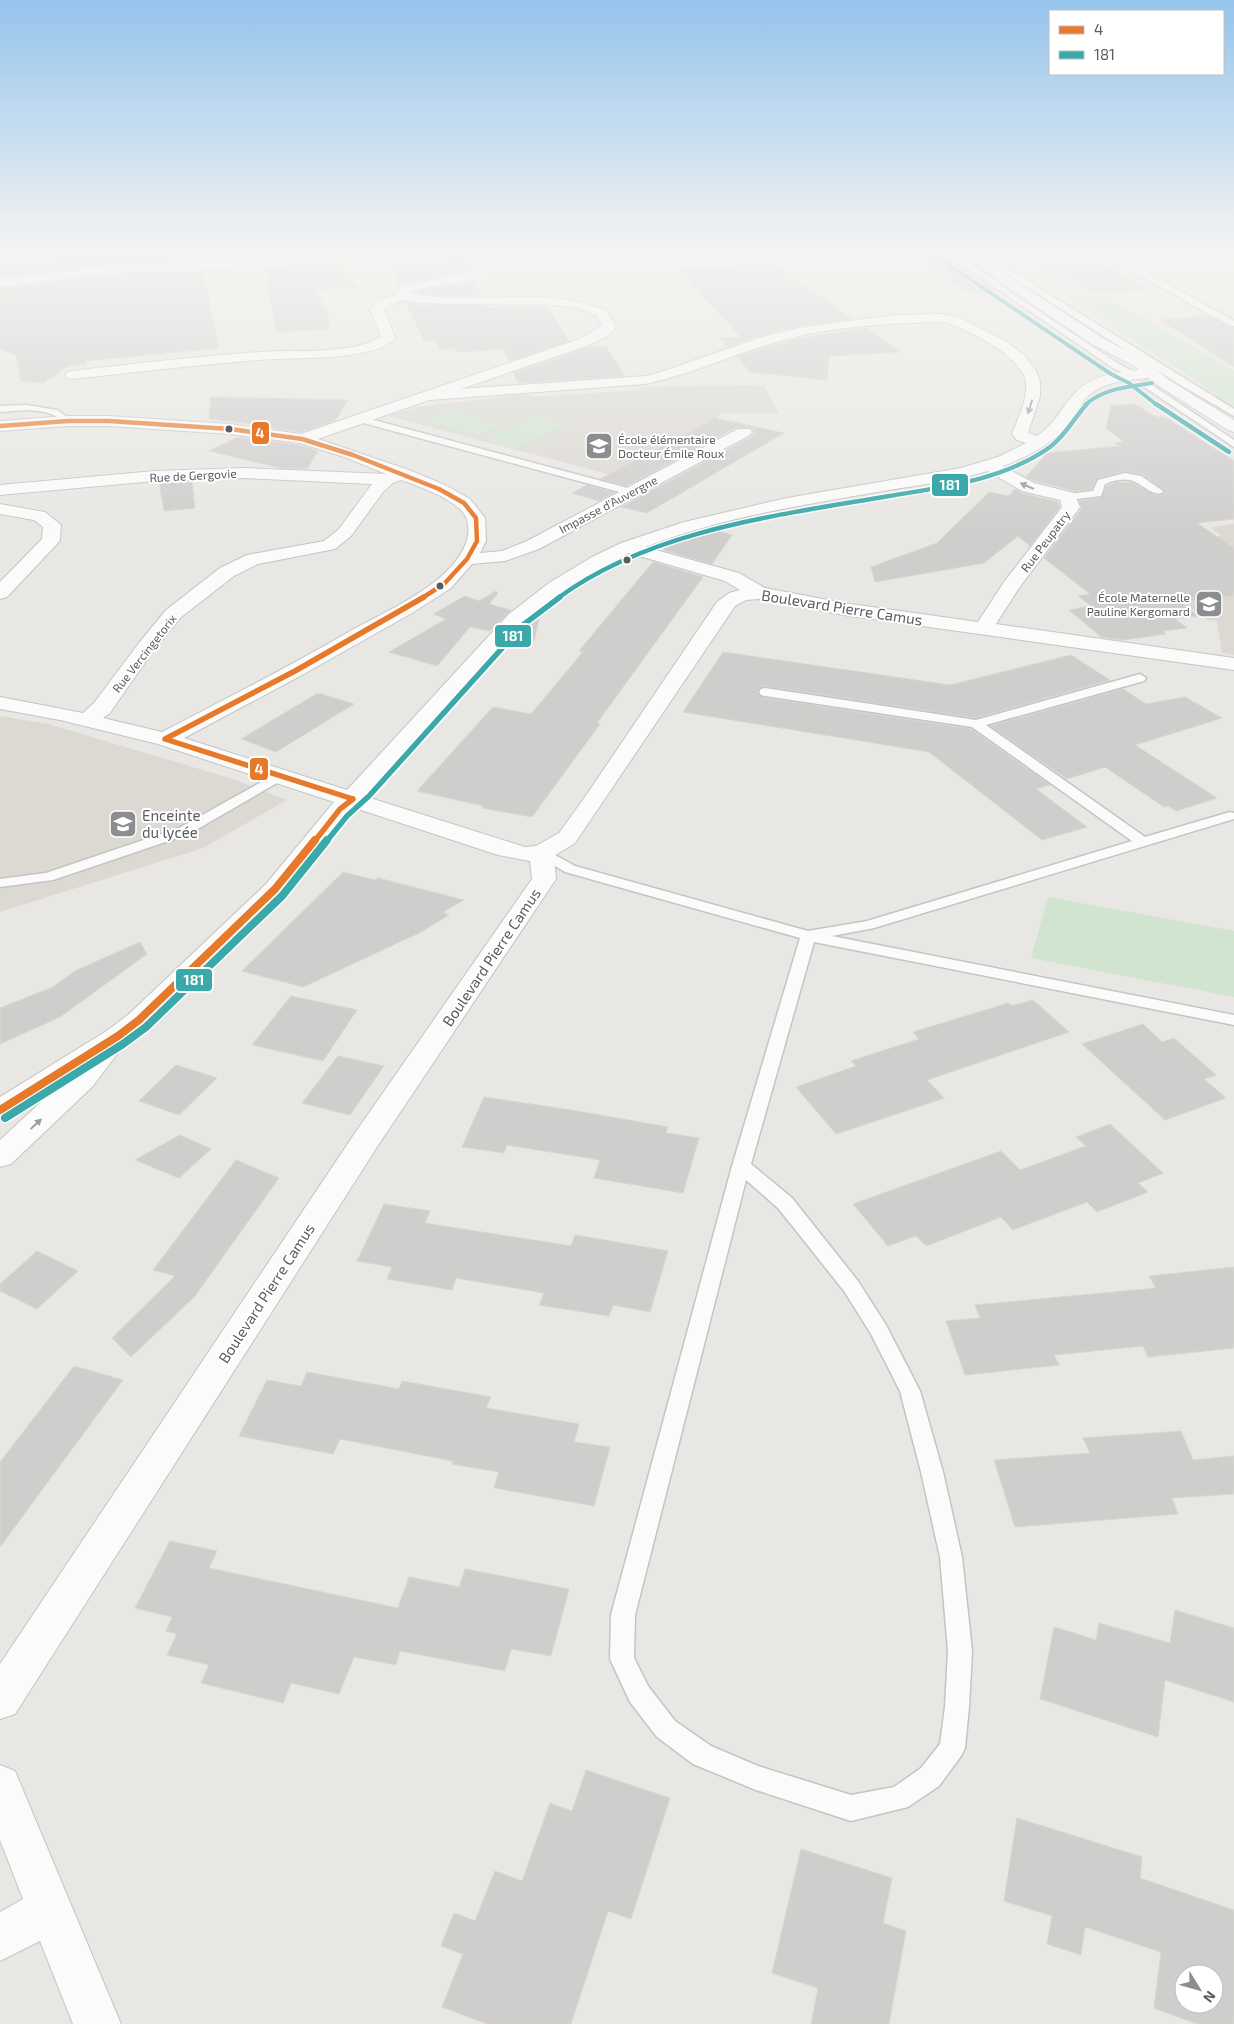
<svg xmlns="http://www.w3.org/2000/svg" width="1234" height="2024" viewBox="0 0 1234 2024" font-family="'Exo 2',sans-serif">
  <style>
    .education { fill: #dcd9d3 }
    .green { fill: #d1e4cf }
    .building { fill: #cfcecc; stroke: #d8d6d2; fill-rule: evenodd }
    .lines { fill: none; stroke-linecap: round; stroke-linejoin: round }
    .lane-casing { stroke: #c4c4c4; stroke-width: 3 }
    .street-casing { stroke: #c4c4c4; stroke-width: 2 }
    .secondary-casing { stroke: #c5c5c5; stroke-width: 2 }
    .lane { fill: #fcfbfb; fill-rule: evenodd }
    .street { fill: #fcfbfb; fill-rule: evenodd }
    .secondary { fill: #fcfbfb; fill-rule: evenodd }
    .bus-1-far2-casing { stroke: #fff; stroke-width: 7 }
    .bus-1-far1-casing { stroke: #fff; stroke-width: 9 }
    .bus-1-casing { stroke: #fff; stroke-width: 11 }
    .bus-2-far3-casing { stroke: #fff; stroke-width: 5.5 }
    .bus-2-far2-casing { stroke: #fff; stroke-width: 7 }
    .bus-2-far1-casing { stroke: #fff; stroke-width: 9 }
    .bus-2-casing { stroke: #fff; stroke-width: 11 }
    .bus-1-far2 { stroke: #e7792b; stroke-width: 4.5 }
    .bus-1-far1 { stroke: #e7792b; stroke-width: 5.5 }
    .bus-1 { stroke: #e7792b; stroke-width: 8 }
    .bus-2-far3 { stroke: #3ba8aa; stroke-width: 4 }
    .bus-2-far2 { stroke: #3ba8aa; stroke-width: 4.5 }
    .bus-2-far1 { stroke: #3ba8aa; stroke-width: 5.5 }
    .bus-2 { stroke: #3ba8aa; stroke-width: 8 }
    .oneway { fill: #9a9c9e }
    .bus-dot { fill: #595d60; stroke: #fff; stroke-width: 2 }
    .labels { text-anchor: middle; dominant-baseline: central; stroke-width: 4; stroke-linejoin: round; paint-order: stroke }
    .far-poi-label { font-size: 12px; fill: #595d60; stroke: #fff; text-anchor: start }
    .far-street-label { font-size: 12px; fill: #595d60; stroke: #fff }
    .street-label { font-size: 15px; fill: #595d60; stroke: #fff }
    .poi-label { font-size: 15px; fill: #595d60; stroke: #fff; text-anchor: start }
    .line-badge { stroke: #fff; stroke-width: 2 }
    .badge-label { font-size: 14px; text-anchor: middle; font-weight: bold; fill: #fff }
  </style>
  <rect width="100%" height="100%" fill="#e8e7e3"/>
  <path class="education" d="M754 385 764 387 779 413H723L716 418 740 423 658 468 662 469 638 482 388 416 417 407 524 394 532 397 640 390 638 387Z
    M1234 524V655L1222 653 1217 621 1207 620 1160 587 1210 537 1221 536 1211 527Z
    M0 716 48 724 233 779 287 800 203 848 0 912Z"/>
  <path class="green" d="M1066 296H1106L1234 371V409L1213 396 1215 393Z
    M451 411 503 424 479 435 427 422Z
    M535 415 569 423 519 448 484 439Z
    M1048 897 1234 931V997L1031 958Z"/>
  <path class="building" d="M99 251H188L193 256 199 255 200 260 114 263 0 277V266L101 255Z
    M984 251H1018V260L1000 261Z
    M948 257 998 292 970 294 920 259Z
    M463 259 469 270 402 284 399 286 389 263Z
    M1101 263 1146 289 1095 293 1051 267Z
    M333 264 358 288 316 290 326 310 331 329 276 332 265 268Z
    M771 264H774L853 319 798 326 758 336 728 347 720 338 741 337 678 270Z
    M203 272 219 348 85 361 86 364 67 366 44 383 21 381 16 355 0 349V289L114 275Z
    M474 282 481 296 434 295 416 292Z
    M406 302 420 305 487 306V308L547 307 569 341 509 361 504 349 457 352 455 348 440 349 436 340 424 341Z
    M1209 316 1234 328V367L1160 320Z
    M866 328 901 352 829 356 827 380 750 372 737 357 790 340Z
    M606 346 625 376 518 383 514 373 589 347Z
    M211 397 348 400 336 420 301 432 260 426 263 425 209 419Z
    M1135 404 1156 417H1165L1234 461V519L1197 523 1234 548V596L1180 602 1198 616 1175 619 1187 628 1163 631 1166 634 1123 640 1101 637 1069 610 1091 606 1078 596 1090 594 1044 558 1082 508 1079 501 1101 498 1106 486 1117 482 1133 483 1155 495H1162L1165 491 1142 474 1125 471 1098 478 1092 489 1075 491 1035 481 1026 477 1047 453 1120 446 1115 443 1124 442 1106 428 1111 406Z
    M715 418 784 433 647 513 621 507 751 437 754 433 752 428 737 427 627 486 600 479Z
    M238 437 300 445 318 451 307 469 281 468 209 451Z
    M192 482 195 508 164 511 159 483Z
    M587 485 614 493 599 501 572 493Z
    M1015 489 1022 493 1058 502 1060 507 1030 546 1018 536 984 563 875 582 871 567 937 543 989 492 1009 496Z
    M708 528 732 535 712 564 663 550 671 540Z
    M653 562 703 577 597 723 600 724 532 817 482 808 484 806 417 791 493 707 531 714 583 652 579 651Z
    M496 591 498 593 489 604 511 610 490 631 470 627 437 666 389 652 446 619 433 614 465 596 479 601Z
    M533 617 539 619 534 641 513 636Z
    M723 652 950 685 1071 655 1110 680 976 718 765 686 759 688 757 693 765 698 971 729 1050 785 1036 789 1087 827 1042 840 929 752 683 712Z
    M1123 689 1146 704 1185 697 1222 718 1135 745 1217 798 1176 811 1168 806 1164 807 1105 767 1067 779 990 726Z
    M318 693 354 704 276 752 241 739Z
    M343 872 375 880 378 878 464 900 443 912 449 915 421 932 303 987 242 971Z
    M140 942 147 954 60 1017 0 1044V1008L53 987 75 971Z
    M291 996 357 1010 323 1061 252 1045Z
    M1033 1000 1069 1032 927 1080 944 1098 836 1134 796 1087 856 1066 851 1061 919 1039 913 1032 1008 1003 1012 1006Z
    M1143 1024 1162 1042 1174 1038 1216 1075 1204 1079 1226 1098 1165 1120 1082 1044Z
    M338 1056 384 1066 350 1115 302 1103Z
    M176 1065 217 1078 179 1115 139 1101Z
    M484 1097 571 1110 668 1127 666 1133 699 1138 683 1193 594 1178 600 1160 507 1145 504 1153 462 1147Z
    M1110 1124 1163 1173 1138 1183 1148 1192 1097 1212 1087 1202 1013 1230 1001 1217 926 1246 916 1236 888 1246 853 1204 1001 1151 1020 1170 1086 1146 1076 1137Z
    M180 1135 211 1149 179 1178 135 1160Z
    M236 1160 279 1178 195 1296 131 1357 112 1338 175 1276 153 1270Z
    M384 1204 430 1211 425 1223 571 1246 575 1235 668 1251 650 1312 613 1305 609 1316 539 1305 544 1293 456 1278 452 1290 387 1279 392 1267 357 1261Z
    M37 1251 78 1271 37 1309 0 1291V1284Z
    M1234 1267V1348L1148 1357 1143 1346 1054 1355 1059 1365 965 1375 946 1321 980 1318 975 1305 1156 1288 1149 1276Z
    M74 1366 123 1380 0 1547V1462Z
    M307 1372 399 1389 402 1381 491 1397 486 1408 579 1424 574 1442 610 1447 594 1506 494 1488 499 1472 452 1464 453 1461 340 1439 333 1454 239 1436 267 1380 301 1386Z
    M1181 1431 1193 1460 1234 1456V1494L1172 1498 1178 1514 1015 1527 994 1460 1090 1453 1083 1438Z
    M170 1541 217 1551 209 1568 398 1608 409 1577 459 1587 465 1569 569 1589 551 1656 511 1649 505 1671 400 1651 396 1665 354 1657 339 1694 291 1683 283 1703 201 1683 209 1665 167 1655 177 1634 166 1631 172 1617 135 1608Z
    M1175 1610 1234 1628V1702L1165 1680 1158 1737 1040 1699 1054 1627 1096 1640 1099 1623 1170 1643Z
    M586 1770 670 1798 631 1919 608 1911 571 2024H487L442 2007 463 1954 441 1946 454 1913 475 1921 495 1871 522 1881 550 1803 572 1811Z
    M1017 1818 1142 1857 1140 1878 1234 1910V2024H1197L1154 2008 1161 1952 1085 1927 1081 1955 1047 1944 1052 1916 1004 1901ZM1184 1974H1214V2004H1184Z
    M801 1849 892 1878 883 1923 906 1931 889 2024H811L818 1988 772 1973Z"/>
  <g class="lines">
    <g class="lane-casing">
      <path id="lane" d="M942 251H951L1052 320 1119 364 1138 374 1134 377 1113 368Z
        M972 251H981L999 263 1108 256 1111 254 1108 251H1116L1119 255 1116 258 1127 261 1234 321V326H1231L1121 265 1109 260 1005 267 1234 409V416L1177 383 996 267H992Z
        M1146 381 1234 440V447L1143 386V382Z
        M27 405 57 410 73 421 68 424C62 422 58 416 51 414 36 408 16 411 0 412V406Z
        M359 416 635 490 636 492 635 494H627L356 421 354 419Z
        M1125 473 1141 476 1163 491 1162 493C1144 497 1140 469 1105 484L1101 496 1068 500 1063 497 1068 494 1093 491 1098 480Z
        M1140 674 1146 678 1144 681 986 725 1145 837 1230 812 1234 813V819L874 928 832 936 1234 1015V1025L814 942 751 1164 792 1198 858 1281 886 1325 920 1391 943 1472 962 1557 972 1651 969 1707 965 1748 961 1756 939 1786 908 1807 851 1821 756 1790 693 1764 657 1737 630 1702 610 1659 611 1615 732 1166 800 938 565 872 534 853 536 850H546L575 866 808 931 867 921 1132 841 972 727 765 696 761 695 759 692 761 689 765 688 976 720ZM746 1180 778 1208 844 1291 871 1334 900 1391 921 1472 940 1557 948 1651 945 1707 940 1744 921 1768 894 1787 851 1795 758 1766 711 1746 675 1721 648 1686 634 1658 635 1615Z
        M279 772 284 773 286 776 284 779 189 834 53 880 0 887V879L46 873 179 828Z"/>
    </g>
    <g class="street-casing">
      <path id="street" d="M395 251H459L453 255 210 270 114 273 0 287V279L114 265 210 262Z
        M482 251H494C494 257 494 264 490 270 479 287 427 283 409 293 475 307 541 284 607 311L616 327 608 336 589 345 461 389 646 376 661 372 759 338 798 328 894 315 943 314 960 318 1004 340 1024 355 1035 369 1040 381V396L1028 433 1037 436C1056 423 1060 409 1075 393 1092 373 1126 371 1151 369L1156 370 1158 373 1156 376C1135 381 1112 379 1093 392 1081 400 1076 414 1068 425 1051 445 1027 457 1003 466L1034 483 1074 493 1080 507 1019 588 996 624 1234 658V670L844 615 759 599 746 600 735 606 575 843 554 856 556 879 377 1147 15 1714 0 1719V1664L355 1133 532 879 530 861 498 855 355 808 284 894 149 1026 115 1050 117 1054 93 1086 11 1164 0 1167V1140L56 1088 10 1117 0 1120V1097L108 1030 129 1014 266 884 334 802 158 744 60 720 0 709V697L83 713 94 703 139 643 166 610 220 568 247 555 324 541 339 529 372 484 244 478 155 481 0 495V485L155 471 244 468 386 474 347 458 300 443 230 434 109 426H68L0 431V421L68 416H109L230 424 301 434 579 339 602 326 597 316 580 309 554 305 448 304 420 303 404 300 387 307 384 310 395 338C388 347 372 351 361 353 327 360 292 357 258 360 196 365 134 372 72 379L67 378 65 375 67 372 72 371C135 364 198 356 261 352 299 349 346 356 381 337L370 310 377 301 396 294 402 286 474 271 480 266ZM943 322C966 328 1022 356 1026 382 1028 399 1018 418 1012 434L1017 440 1026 443 998 457 961 468 787 498 684 522 621 543 592 557 549 583 509 614 347 790 184 738 302 675 412 613 451 588 472 564 505 561 539 549 750 435 752 432 750 429H738L527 541 502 551 480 553 486 541 485 518 470 499 445 485 409 470 318 439 429 400 646 384C689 375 728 357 769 344 824 327 886 323 943 322ZM988 471 1022 491 1060 500 1062 507 1004 582 978 622 844 603 765 588 739 573 645 547C722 517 803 505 883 491 918 485 954 481 988 471ZM401 480C418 486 462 501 467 520 474 543 454 566 437 580 412 600 380 615 352 630 290 666 226 699 162 732L103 718 110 713 153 651 180 618 234 576 258 564 335 549 351 536 383 492 393 483ZM629 553 725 581 740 590 729 593 717 602 585 797 559 833 536 846 525 847 367 797 523 622 576 582Z
        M614 251 745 256 897 251H960L954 255C842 262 732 268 620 255Z
        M0 504 45 512 61 525 60 540 57 544 7 597 0 599V582L42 539 43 527 34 520 0 514Z
        M0 1765 15 1771 121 2024H73L40 1941 0 1961V1912L23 1899 0 1840Z"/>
    </g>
    <g class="secondary-casing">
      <path id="secondary" d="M962 251H976L1015 281 1102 338 1144 360 1169 380 1234 420V432L1228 430 1159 386 1134 366 1092 344 1007 287Z"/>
    </g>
    <use href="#lane" class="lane"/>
    <use href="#street" class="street"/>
    <use href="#secondary" class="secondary"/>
    <g class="bus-1-far2-casing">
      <path id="bus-1-far2" d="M0 426 68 421H109L230 429 302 439 353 455 439 489 464 503 476 518 477 541 467 559 444 584 422 598"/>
    </g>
    <g class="bus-1-far1-casing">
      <path id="bus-1-far1" d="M165 739 295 671 424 597
        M165 739 353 799
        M314 842 340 809 353 799"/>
    </g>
    <g class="bus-1-casing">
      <path id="bus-1" d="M0 1110 118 1036 139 1020 275 889 315 840"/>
    </g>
    <g class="bus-2-far3-casing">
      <path id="bus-2-far3" d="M940 259 1111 374 1129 383 1157 405
        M1085 405C1104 388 1128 387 1152 383"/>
    </g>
    <g class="bus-2-far2-casing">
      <path id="bus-2-far2" d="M1156 404 1229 452
        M558 598C650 530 779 515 889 496 943 487 1004 480 1050 447 1066 435 1074 418 1087 404"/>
    </g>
    <g class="bus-2-far1-casing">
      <path id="bus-2-far1" d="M326 842 347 816 369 796 523 625 560 597"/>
    </g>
    <g class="bus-2-casing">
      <path id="bus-2" d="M5 1118 123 1044 146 1027 282 896 327 840"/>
    </g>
    <use href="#bus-1-far2" class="bus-1-far2"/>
    <use href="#bus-1-far1" class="bus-1-far1"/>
    <use href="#bus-1" class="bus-1"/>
    <use href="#bus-2-far3" class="bus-2-far3"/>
    <use href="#bus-2-far2" class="bus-2-far2"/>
    <use href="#bus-2-far1" class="bus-2-far1"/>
    <use href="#bus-2" class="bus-2"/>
  </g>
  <defs><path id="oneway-solid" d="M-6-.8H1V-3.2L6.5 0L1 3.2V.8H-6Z" transform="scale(1.25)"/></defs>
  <g class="oneway">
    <use href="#oneway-solid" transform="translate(1030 407) rotate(107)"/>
    <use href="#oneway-solid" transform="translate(1027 486) rotate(-157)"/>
    <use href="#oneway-solid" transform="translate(36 1124) rotate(-43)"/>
  </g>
  <linearGradient id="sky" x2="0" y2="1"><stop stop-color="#95c4ec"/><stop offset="0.47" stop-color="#f5f4f2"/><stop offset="1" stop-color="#f5f4f2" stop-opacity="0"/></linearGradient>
  <rect width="1234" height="534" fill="url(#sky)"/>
  <defs>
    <g id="school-square" transform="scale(1.4375)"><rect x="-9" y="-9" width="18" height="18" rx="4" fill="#8b8d8e" stroke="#fff"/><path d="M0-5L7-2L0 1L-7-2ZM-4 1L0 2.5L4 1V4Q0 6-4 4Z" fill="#fff"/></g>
  </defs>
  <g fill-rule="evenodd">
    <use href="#school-square" x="599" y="446"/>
    <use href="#school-square" x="1209" y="604"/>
    <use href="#school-square" x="123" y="824"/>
  </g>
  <g class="bus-dot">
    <circle cx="229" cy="429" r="4.5"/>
    <circle cx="627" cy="560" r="4.5"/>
    <circle cx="440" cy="586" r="4.5"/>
  </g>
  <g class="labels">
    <g class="far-poi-label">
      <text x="618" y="439">École élémentaire<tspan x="618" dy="14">Docteur Émile Roux</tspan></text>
      <text x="1190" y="597" text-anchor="end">École Maternelle<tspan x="1190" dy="14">Pauline Kergomard</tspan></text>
    </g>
    <g class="far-street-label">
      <text transform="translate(193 475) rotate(-3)">Rue de Gergovie</text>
      <text transform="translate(608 504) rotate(-28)">Impasse d'Auvergne</text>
      <text transform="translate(1045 541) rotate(-53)">Rue Peupatry</text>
      <text transform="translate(144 653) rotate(-52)">Rue Vercingetorix</text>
    </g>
    <g class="street-label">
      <text transform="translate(842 607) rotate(9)">Boulevard Pierre Camus</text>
      <text transform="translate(491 957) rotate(-56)">Boulevard Pierre Camus</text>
      <text transform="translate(266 1293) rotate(-57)">Boulevard Pierre Camus</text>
    </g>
    <g class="poi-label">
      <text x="142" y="815">Enceinte<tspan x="142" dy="17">du lycée</tspan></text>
    </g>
  </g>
  <g class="line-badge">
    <rect x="251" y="421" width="19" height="24" rx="5" fill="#e7792b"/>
    <rect x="931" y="473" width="38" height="24" rx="5" fill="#3ba8aa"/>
    <rect x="494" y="624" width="38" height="24" rx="5" fill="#3ba8aa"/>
    <rect x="249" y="757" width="20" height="24" rx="5" fill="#e7792b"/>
    <rect x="175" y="968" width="38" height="24" rx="5" fill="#3ba8aa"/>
  </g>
  <g class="badge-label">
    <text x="260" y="438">4</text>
    <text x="950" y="490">181</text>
    <text x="513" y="641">181</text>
    <text x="259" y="774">4</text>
    <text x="194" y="985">181</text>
  </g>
  <rect x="1049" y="10" width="175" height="65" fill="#ffffff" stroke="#bdbebf"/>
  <rect x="1059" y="26" width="25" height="8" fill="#e7792b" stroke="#bdbebf"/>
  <text x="1094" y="35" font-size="15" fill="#595d60">4</text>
  <rect x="1059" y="51" width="25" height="8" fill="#3ba8aa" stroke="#bdbebf"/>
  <text x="1094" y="60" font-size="15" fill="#595d60">181</text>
  <g transform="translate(1199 1989) rotate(127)"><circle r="24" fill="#ffffff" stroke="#bdbebf"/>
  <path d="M0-4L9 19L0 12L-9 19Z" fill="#8b8d8e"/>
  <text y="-8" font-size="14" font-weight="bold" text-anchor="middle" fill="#595d60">N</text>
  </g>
</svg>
